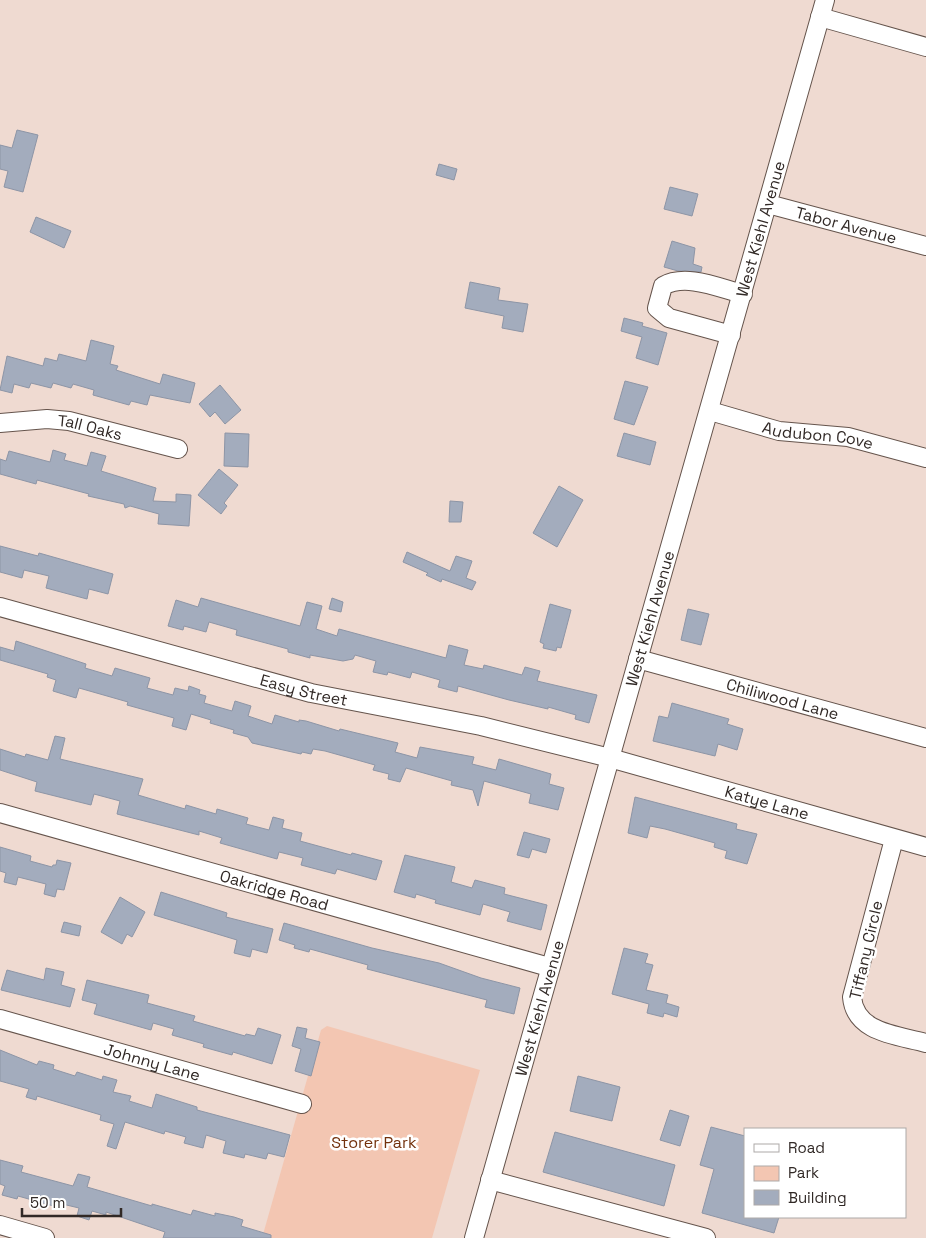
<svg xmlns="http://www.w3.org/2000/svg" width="926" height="1238" viewBox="0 0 926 1238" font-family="'Space Grotesk',sans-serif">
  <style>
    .green { fill: #f3c6b2 }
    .building { fill: #a3acbd; stroke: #8d95a6 }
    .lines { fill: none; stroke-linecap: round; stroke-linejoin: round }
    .minor-casing { stroke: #65544c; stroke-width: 20 }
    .minor { stroke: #fff; stroke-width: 18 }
    .labels { text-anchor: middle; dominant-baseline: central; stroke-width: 5; stroke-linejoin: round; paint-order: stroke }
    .street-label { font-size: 16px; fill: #312926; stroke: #fff }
    .park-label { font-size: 16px; fill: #73310c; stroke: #fff }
  </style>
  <rect width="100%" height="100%" fill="#efdad1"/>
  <path class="green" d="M327 1026 480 1070 432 1238H262L321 1030Z"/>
  <path class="building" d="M17 130 38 135 23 192 4 187 8 171 0 169V145L12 148Z
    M439 164 457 169 454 180 436 175Z
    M670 187 698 194 692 216 664 209Z
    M36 217 71 231 64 248 30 232Z
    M672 241 695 248 693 264 702 267 701 272 678 271 664 267Z
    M470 282 500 288 498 300 528 304 523 332 502 328 504 316 465 308Z
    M624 318 643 323 642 326 667 333 658 365 636 358 642 337 621 331Z
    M91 340 114 346 110 364 118 366 116 370 160 384 163 374 195 383 190 403 150 395 147 405 131 401 129 405 93 395 94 390 73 384 71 388 53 383 51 388 31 383 29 388 14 384 12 393 0 390 7 356 43 366 45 358 57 361 59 354 86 361Z
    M625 381 648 387 634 425 614 419Z
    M220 385 241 410 225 424 215 412 210 417 199 404Z
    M225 433 249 434 248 467 224 466Z
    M624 433 656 442 650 465 617 456Z
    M53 450 66 454 64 460 87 466 91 452 106 456 101 471 156 488 153 501 176 502V494L191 495 189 526 158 524 159 514 130 506 125 508 124 504 88 496 89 494 37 480 36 484 0 474V459L6 461 9 451 50 462Z
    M219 469 238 485 224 503 227 506 221 514 198 495Z
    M559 486 583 500 557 547 533 533Z
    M450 501 463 502 461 522H449Z
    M0 546 38 556 39 553 113 574 108 594 89 589 87 599 46 588 49 576 24 570 22 578 0 572Z
    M407 552 450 571 456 556 472 561 466 578 476 582 472 590 442 579 441 582 426 575 428 573 403 562Z
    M201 598 300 626 307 602 322 606 316 629 337 636 339 629 446 658 449 645 468 650 464 665 483 669 484 665 522 675 525 667 540 671 537 681 597 695 589 723 575 719 576 715 548 707V709L509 700 458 686 457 692 438 687 440 680 412 672 410 678 388 672 387 675 373 672 376 661 355 655 353 659 343 661 310 655V658L288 652V649L236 635 237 630 209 622 206 632 184 626 183 630 168 626 176 600 198 607Z
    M332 598 343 602 341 612 329 609Z
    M550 604 571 610 561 648 557 647 556 651 543 648 544 644 540 642Z
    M688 609 709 614 701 645 681 640Z
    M16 641 86 664 85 668 112 676 115 668 150 678 147 688 173 695 175 688 188 691 189 686 200 690 199 694 206 696 204 703 232 711 235 701 251 706 248 716 272 724 275 715 299 722V720L306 721 339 731 340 729 398 743 395 752 417 758 420 747 474 757 472 764 496 770 499 759 551 774 549 784 564 788 558 810 529 803 531 794 484 781 478 806 473 790 451 785 452 781 406 768 400 782 388 779 389 774 373 770 375 765 325 751 313 749 311 754 302 752 301 754 252 743 248 737 233 733 234 730 210 723 211 720 191 714 186 730 172 726 174 718 127 705 128 702 79 688 76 698 53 691 56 680 47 677 48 674 0 660V647L14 651Z
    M672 703 729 719 727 724 743 729 737 750 718 744 715 756 653 741 659 716 668 718Z
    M55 736 65 738 60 759 143 779 138 795 185 809 186 805 216 814 217 809 248 818 246 824 269 830 273 817 284 820 282 828 302 833 300 841 351 855 352 853 382 861 376 880 337 869 335 874 301 865 303 858 279 852 277 859 220 843 222 838 199 831V835L117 814 120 801 94 794 91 805 35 791 37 782 0 770V749L25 757 26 754 48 760Z
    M635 797 737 824 736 829 757 834 747 864 725 858 727 851 714 847 715 843 665 829 650 826 647 838 628 833Z
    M524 832 550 839 546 853 532 849 529 858 517 855Z
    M0 847 31 856 30 861 52 867 53 865H56L57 860 71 863 64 890 57 889 55 897 44 894 46 884 18 877 16 885 4 882 6 873 0 871Z
    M405 855 455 867 451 882 472 888 475 880 505 888 504 894 547 905 541 930 507 921 510 912 483 904 480 915 435 903 436 900 416 894 415 898 394 892Z
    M161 892 227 913 226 917 273 929 267 953 252 949 250 957 234 953 237 940 154 915Z
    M120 897 145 912 132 937 127 934 122 944 101 932Z
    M64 922 81 926 79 936 61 932Z
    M284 923 372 948 439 963 481 978 520 988 514 1014 485 1007 487 1000 367 969 368 965 310 949 309 952 294 948 295 945 279 940Z
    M624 948 648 954 645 963 653 965 646 990 668 995 666 1003 679 1007 677 1017 664 1013 663 1017 647 1013 649 1004 612 994Z
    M46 968 64 972 61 985 75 989 70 1007 1 990 7 970 44 980Z
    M87 980 149 995 147 1003 195 1016 193 1021 245 1036 246 1034 255 1036 258 1028 281 1035 272 1064 233 1052 232 1055 203 1047 204 1044 172 1035 174 1029 153 1023 151 1030 94 1014 97 1004 82 1000Z
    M297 1027 307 1029 305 1038 320 1042 311 1076 295 1071 301 1049 292 1046Z
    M0 1050 37 1065 39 1061 54 1065 53 1069 75 1076 77 1072 102 1080 103 1076 117 1080 113 1092 131 1096 129 1101 152 1108 156 1094 197 1107V1110L290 1135 284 1157 268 1153 266 1159 245 1154 244 1158 223 1153 226 1141 206 1135 203 1148 184 1143 186 1137 165 1131 164 1134 125 1122 116 1149 107 1146 114 1124 100 1120 101 1115 37 1096 36 1100 26 1097 29 1089 0 1081Z
    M578 1076 620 1087 612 1121 570 1111Z
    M670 1110 689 1116 680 1146 660 1140Z
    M711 1127 745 1136V1217H779L774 1233 702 1213 714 1169 700 1165Z
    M555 1132 675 1165 664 1206 543 1172Z
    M0 1160 23 1166 21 1172 73 1186 78 1174 90 1177 87 1187 152 1206V1204L191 1215 193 1210 215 1216V1213L234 1217 243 1220 241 1226 271 1235V1238H163L165 1232 106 1212V1215L92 1211 89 1220 77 1216 79 1208 58 1203 57 1207 18 1196 17 1199 2 1195 5 1186 0 1184Z"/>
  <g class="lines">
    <g class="minor-casing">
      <g id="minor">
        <path d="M820 17 926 47"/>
        <path id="s1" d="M768 204 926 246"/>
        <path d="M731 335 669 318 657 308 663 286C686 273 719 288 743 294"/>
        <path id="s2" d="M710 411 779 431 848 437 926 458"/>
        <path id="s3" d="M0 423 47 419 69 421 178 449"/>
        <path id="s4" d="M0 607 311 693 481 726 610 758 926 847"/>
        <path id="s5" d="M638 659 926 738"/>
        <path id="s6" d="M0 813 549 967"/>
        <path d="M894 839 852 997C855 1033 897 1035 926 1043"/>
        <path id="s7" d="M0 1019 302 1104"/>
        <path d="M490 1180 706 1238"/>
        <path d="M0 1225 45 1238"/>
        <path id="s8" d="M474 1238 825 0"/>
      </g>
    </g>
    <use href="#minor" class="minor"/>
  </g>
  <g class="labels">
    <g class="street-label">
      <text stroke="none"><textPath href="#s1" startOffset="81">Tabor Avenue</textPath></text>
      <text stroke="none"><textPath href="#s8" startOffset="1049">West Kiehl Avenue</textPath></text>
      <text stroke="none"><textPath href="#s3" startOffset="91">Tall Oaks</textPath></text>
      <text stroke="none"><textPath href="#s2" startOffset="111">Audubon Cove</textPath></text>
      <text stroke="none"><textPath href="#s8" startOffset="644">West Kiehl Avenue</textPath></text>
      <text stroke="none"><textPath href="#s4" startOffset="315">Easy Street</textPath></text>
      <text stroke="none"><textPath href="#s5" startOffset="150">Chiliwood Lane</textPath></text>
      <text stroke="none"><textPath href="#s4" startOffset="792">Katye Lane</textPath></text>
      <text stroke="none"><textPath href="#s6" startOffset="285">Oakridge Road</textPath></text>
      <text transform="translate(866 950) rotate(-77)">Tiffany Circle</text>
      <text stroke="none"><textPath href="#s8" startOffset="239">West Kiehl Avenue</textPath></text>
      <text stroke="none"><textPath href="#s7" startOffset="158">Johnny Lane</textPath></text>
    </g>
    <g class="park-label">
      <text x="374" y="1142">Storer Park</text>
    </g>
  </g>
  <rect x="744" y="1128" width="162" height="90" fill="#ffffff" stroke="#ada9a8"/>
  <rect x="754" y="1144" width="25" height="8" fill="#ffffff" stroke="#ada9a8"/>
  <text x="788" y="1153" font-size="15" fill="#312926">Road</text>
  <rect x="754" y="1166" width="25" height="15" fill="#f3c6b2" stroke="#ada9a8"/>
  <text x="788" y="1178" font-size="15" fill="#312926">Park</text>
  <rect x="754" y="1190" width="25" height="15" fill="#a3acbd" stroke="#ada9a8"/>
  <text x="788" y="1203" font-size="15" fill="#312926">Building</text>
  <path d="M22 1208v8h99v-8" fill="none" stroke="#312926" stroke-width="2.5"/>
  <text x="30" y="1208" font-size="15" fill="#312926" stroke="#ffffff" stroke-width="4" paint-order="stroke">50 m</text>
</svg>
